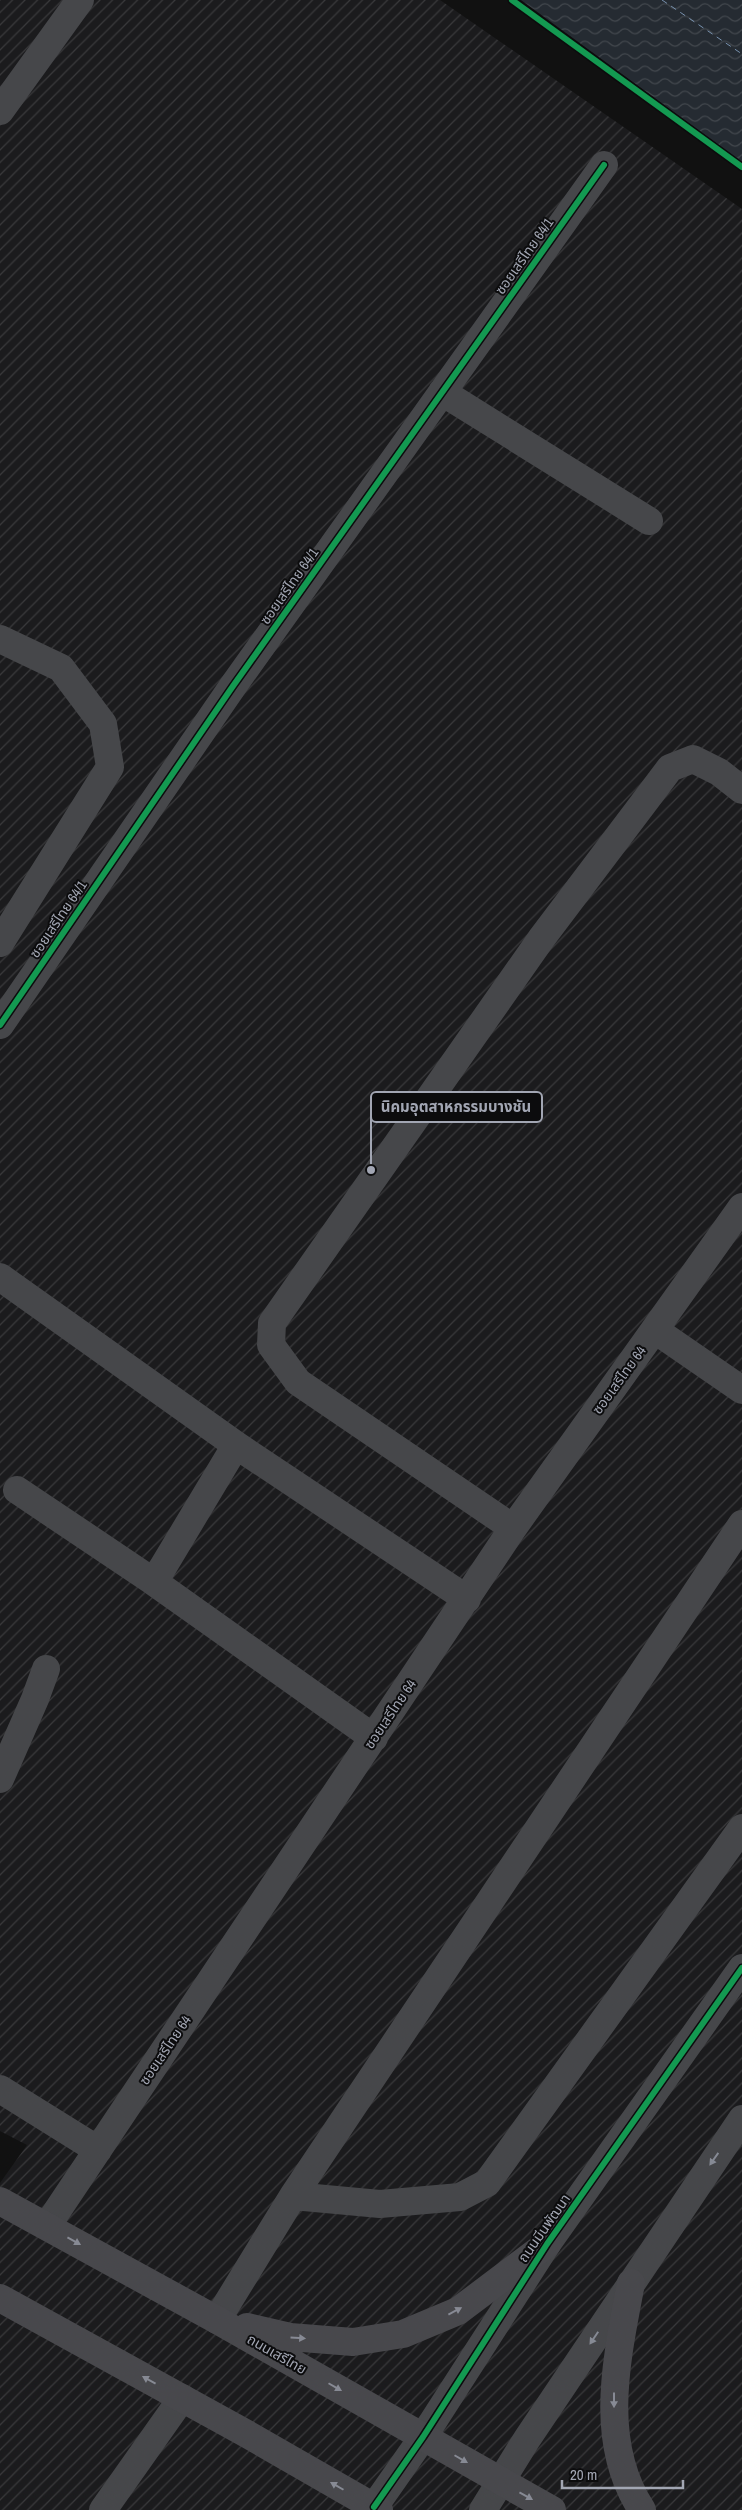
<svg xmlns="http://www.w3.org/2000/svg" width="742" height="2510" viewBox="0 0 742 2510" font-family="'Archivo Narrow','Noto Sans Thai',sans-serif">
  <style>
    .industrial { fill: url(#industrial-furrows) }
    .water { fill: url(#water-waves) }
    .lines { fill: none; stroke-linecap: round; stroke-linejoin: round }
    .ferry { stroke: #7892af; stroke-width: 1; stroke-dasharray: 6 5; stroke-linecap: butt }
    .minor { stroke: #46474a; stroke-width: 28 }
    .major { stroke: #48484c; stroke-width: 28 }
    .cycleway-casing { stroke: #0c0c0d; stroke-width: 9 }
    .cycleway { stroke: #139951; stroke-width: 6 }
    .oneway { fill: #868a94 }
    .oneway2 { fill: #878a94 }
    .labels { text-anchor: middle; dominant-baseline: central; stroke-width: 4; stroke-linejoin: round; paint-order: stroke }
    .street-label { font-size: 14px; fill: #a2a6b3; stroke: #0c0c0d }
    .leader { fill: none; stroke: #a2a6b3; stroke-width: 2 }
    .callout-dot { fill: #a2a6b3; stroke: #0c0c0d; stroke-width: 2 }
    .callout { fill: #0c0c0d; stroke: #a2a6b3; stroke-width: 2 }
    .callout-label { font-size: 15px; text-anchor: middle; font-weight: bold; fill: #a2a6b3 }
  </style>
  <defs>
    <pattern id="industrial-furrows" width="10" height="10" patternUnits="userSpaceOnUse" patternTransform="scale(1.25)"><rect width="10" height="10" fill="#1b1b1d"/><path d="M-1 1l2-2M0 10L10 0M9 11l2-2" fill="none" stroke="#39393b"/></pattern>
    <pattern id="water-waves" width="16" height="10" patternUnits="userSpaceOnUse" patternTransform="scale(1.25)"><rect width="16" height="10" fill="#252b32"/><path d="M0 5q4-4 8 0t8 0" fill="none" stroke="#42474d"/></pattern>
  </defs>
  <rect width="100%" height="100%" fill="#111"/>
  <path class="industrial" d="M0 0H440L742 209V2510H0V2183L27 2145 0 2131Z"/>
  <path class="water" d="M521 0H742V162Z"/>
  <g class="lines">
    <path class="ferry" d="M662 0 742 54"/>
    <path class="minor" d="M0 111 80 0
      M442 392 649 521
      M0 639 61 668 103 724 110 767 0 943
      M0 1025 233 686 604 165
      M0 1277 236 1445 467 1599
      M655 1330 742 1390
      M17 1490 154 1582 374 1738
      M513 1528 298 1382 271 1345 272 1323 541 939 670 768 693 759 719 772 742 790
      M154 1582 236 1445
      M0 1779 35 1699 46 1669
      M0 2089 98 2150
      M293 2196 380 2204 460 2197 487 2183 742 1828
      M47 2226 513 1528 742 1207
      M217 2320 293 2196 742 1524
      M374 2507 423 2437 547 2244 742 1968
      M103 2510 182 2398
      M483 2510 527 2439 742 2119"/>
    <path class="major" d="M0 2201 217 2320 552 2510
      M631 2283C617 2358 597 2441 642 2510
      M0 2298 247 2434 379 2510
      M247 2327 290 2337 353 2342 403 2334 458 2311 547 2244"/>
    <g class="cycleway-casing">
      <path id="cycleway" d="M512 0 742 167
        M0 1025 233 686 604 165
        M374 2507 423 2437 547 2244 742 1968"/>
    </g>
    <use href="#cycleway" class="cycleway"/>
  </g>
  <defs><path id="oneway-solid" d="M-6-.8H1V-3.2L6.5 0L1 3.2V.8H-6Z" transform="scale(1.25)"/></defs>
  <g class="oneway">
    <use href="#oneway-solid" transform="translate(714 2159) rotate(125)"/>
    <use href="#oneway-solid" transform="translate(594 2338) rotate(124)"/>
  </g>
  <g class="oneway2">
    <use href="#oneway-solid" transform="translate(74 2241) rotate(29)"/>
    <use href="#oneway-solid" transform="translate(455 2311) rotate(-28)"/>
    <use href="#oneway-solid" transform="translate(298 2338) rotate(4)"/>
    <use href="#oneway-solid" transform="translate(149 2380) rotate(-151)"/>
    <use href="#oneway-solid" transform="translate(335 2387) rotate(30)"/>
    <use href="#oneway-solid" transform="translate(614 2400) rotate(90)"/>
    <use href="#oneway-solid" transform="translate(461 2459) rotate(30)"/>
    <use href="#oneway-solid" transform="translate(337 2486) rotate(-150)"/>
    <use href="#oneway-solid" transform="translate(526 2496) rotate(29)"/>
  </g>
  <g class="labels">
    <g class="street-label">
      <text transform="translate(524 256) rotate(-55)">ซอยเสรีไทย 64/1</text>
      <text transform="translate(289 586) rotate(-55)">ซอยเสรีไทย 64/1</text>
      <text transform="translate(58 919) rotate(-56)">ซอยเสรีไทย 64/1</text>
      <text transform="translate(619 1380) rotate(-54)">ซอยเสรีไทย 64</text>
      <text transform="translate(390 1714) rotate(-56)">ซอยเสรีไทย 64</text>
      <text transform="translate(165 2050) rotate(-56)">ซอยเสรีไทย 64</text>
      <text transform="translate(544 2228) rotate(-55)">ถนนมีนพัฒนา</text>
      <text transform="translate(277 2354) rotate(30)">ถนนเสรีไทย</text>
    </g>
  </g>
  <path class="leader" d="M371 1170L371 1107"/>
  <circle class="callout-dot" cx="371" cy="1170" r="5"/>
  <rect class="callout" x="371" y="1092" width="171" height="30" rx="5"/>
  <g class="callout-label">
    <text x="456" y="1112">นิคมอุตสาหกรรมบางชัน</text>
  </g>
  <path d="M562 2480v8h121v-8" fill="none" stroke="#a2a6b3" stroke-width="2.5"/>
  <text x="570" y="2480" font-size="15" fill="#a2a6b3" stroke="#0c0c0d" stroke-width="4" paint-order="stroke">20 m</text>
</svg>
